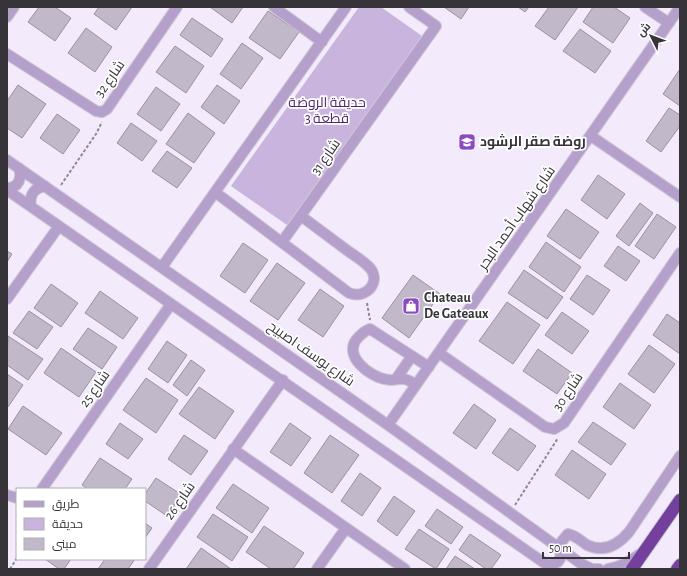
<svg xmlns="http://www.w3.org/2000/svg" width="687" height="576" viewBox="0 0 687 576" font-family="'Alegreya Sans',Cairo,sans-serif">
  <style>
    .green { fill: #c8b4dd }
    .building { fill: #c1b9c9; stroke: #9992a1 }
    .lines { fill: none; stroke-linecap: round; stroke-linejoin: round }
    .minor-casing { stroke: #cdc6d5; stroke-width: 12 }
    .highway-casing { stroke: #cdc6d5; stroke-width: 14 }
    .path { stroke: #8e8994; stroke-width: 2; stroke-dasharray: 3 2; stroke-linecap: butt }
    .minor { stroke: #b5a0cc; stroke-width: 10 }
    .highway { stroke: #73409d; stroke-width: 12 }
    .labels { text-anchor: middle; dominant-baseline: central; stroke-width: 3.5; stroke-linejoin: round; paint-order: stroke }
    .street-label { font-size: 14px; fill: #363339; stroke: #fff }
    .park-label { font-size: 14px; fill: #50296f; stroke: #fff }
    .poi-label { font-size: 14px; font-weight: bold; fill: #363339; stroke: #fff; text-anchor: start }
  </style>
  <rect width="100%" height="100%" fill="#f3ebfc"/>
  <path class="green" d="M359 7H381L422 36 287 225 231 186Z"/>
  <path class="building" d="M39 7H55L71 18 55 41 28 22Z
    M99 7H132L116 30 94 14Z
    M210 7H243L232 23Z
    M444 7H469L461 19Z
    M518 7H529L525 12Z
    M549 7H578L555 40 535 26Z
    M593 7H614L630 18 613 43 583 22Z
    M268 11 299 32 280 59 249 38Z
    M192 18 223 39 211 57 180 35Z
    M86 28 112 47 95 72 68 53Z
    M580 29 611 51 595 73 563 51Z
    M242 43 263 58 241 89 220 74Z
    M175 46 204 66 186 93 156 72Z
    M680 69V106L663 94Z
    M18 85 46 104 22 138 7 128V101Z
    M217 85 240 101 224 124 201 107Z
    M156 87 180 104 161 131 137 114Z
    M669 108 680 115V126L661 152 646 141Z
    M188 113 215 133 194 163 166 144Z
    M57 114 80 130 63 154 40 138Z
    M131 123 157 141 142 161 117 143Z
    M167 151 192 168 177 188 152 171Z
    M598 175 625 194 607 219 581 200Z
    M640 203 653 213 629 246 616 236Z
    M566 209 599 232 580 259 547 236Z
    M657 214 676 227 654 259 635 246Z
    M546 242 581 267 564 292 529 267Z
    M243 243 268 260 245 293 220 276Z
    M618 246 640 261 626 281 604 266Z
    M7 251 12 254 7 262Z
    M277 263 305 283 278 320 250 301Z
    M524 270 563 297 547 319 508 293Z
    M413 275 440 294 409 338 382 318Z
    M587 275 610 290 593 315 570 299Z
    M51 284 78 303 61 327 34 308Z
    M320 289 344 306 323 337 298 320Z
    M100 291 138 318 123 339 85 313Z
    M507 302 540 325 513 364 479 341Z
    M29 311 53 327 37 349 13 333Z
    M562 312 589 331 572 354 545 335Z
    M667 314 680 323V354L653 335Z
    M88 328 117 347 102 369 73 349Z
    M8 336 43 359 28 380 7 365Z
    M167 341 187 355 168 383 148 369Z
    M649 345 675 364 654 393 628 374Z
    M61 348 96 372 79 397 44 373Z
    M538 349 572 373 557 394 523 371Z
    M191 360 205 370 187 396 173 385Z
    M7 374 23 385 8 407 7 406Z
    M146 378 178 400 156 433 123 410Z
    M620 383 651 405 634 429 603 407Z
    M199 387 234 411 215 439 179 414Z
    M474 404 496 420 476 449 453 433Z
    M23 406 62 433 46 455 8 429Z
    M593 422 626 444 611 465 578 442Z
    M120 423 143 439 128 459 106 444Z
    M290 423 311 438 291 466 270 452Z
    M510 428 536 446 518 471 492 453Z
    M184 435 208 451 191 475 168 459Z
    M330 435 359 455 332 493 304 473Z
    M572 450 606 474 589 499 555 475Z
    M100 458 132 479 125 489H88L82 485Z
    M360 473 381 488 362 516 341 501Z
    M156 478 182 495 167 516 145 501V494Z
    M233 484 269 508 252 533 216 508Z
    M394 496 415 511 397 536 377 521Z
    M437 509 463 527 451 544 425 526Z
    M213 514 248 537 232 561 197 537Z
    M145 523 152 528 145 538Z
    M264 526 304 553 293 569H271L246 552Z
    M419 529 449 549 436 569 405 549Z
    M470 534 501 555 491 569H486L459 550Z
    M201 548 231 569H186Z
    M455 556 475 569H446Z
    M45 559H71L64 569H59Z
    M105 559H135L128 569H98Z"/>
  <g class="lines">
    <g class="minor-casing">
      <path id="minor" d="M274 7 322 42
        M645 7 669 23
        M7 17 14 7
        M7 54 96 111 102 112 107 109 177 7
        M591 136 680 197
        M7 160 388 425 580 563 592 569H599
        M7 188C19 188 22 178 19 168
        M7 190 553 569
        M215 192 349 293C367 300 383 280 368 266 362 260 355 256 348 251 332 239 317 228 301 216
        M31 206C29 195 34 188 45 186
        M282 242 436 26 409 7
        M162 267 346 7
        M7 299 59 226
        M439 353 545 427 554 429 564 423 680 253
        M396 379 412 356
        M416 385C399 373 399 383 384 379 370 376 344 357 356 340 360 335 364 331 370 329L429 367
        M388 425 680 7
        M233 449 405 569
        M42 489 171 304
        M7 495 17 498
        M557 547 568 534C575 535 581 541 587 545 604 553 618 545 629 532L680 456
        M548 565 558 562 560 559 561 550
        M149 569 283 380
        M317 569 346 528
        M608 569C621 567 630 562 640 554"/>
    </g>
    <g class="highway-casing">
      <path id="highway" d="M632 569 680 500
        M677 569 680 565"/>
    </g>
    <path class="path" d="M61 185 96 134 102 122
      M367 303 370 320
      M515 505 558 438
      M10 569 17 558"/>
    <use href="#minor" class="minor"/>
    <use href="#highway" class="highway"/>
  </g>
  <defs>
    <g id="school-square" transform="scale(0.9)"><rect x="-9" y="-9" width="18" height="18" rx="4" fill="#8b4abf" stroke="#fff"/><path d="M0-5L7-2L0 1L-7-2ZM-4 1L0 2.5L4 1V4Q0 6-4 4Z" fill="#fff"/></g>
    <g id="shop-square" transform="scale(0.9)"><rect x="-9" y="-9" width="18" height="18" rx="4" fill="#8b4abf" stroke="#fff"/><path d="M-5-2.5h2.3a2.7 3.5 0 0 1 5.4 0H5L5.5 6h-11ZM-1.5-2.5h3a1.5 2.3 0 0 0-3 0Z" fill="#fff"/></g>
  </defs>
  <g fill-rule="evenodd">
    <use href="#school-square" x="467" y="142"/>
    <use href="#shop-square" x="411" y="306"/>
  </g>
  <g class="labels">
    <g class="street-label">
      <text transform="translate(110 79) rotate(-55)">شارع 32</text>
      <text transform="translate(326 157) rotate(-55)">شارع 31</text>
      <text transform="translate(517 218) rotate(-55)">شارع شهاب أحمد البحر</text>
      <text transform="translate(311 354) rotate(35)">شارع يوسف اصبيح</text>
      <text transform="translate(95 389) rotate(-55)">شارع 25</text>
      <text transform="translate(568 392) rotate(-56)">شارع 30</text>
      <text transform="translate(180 501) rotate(-55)">شارع 26</text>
    </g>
    <g class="park-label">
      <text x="327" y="103">حديقة الروضة<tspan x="327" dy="16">قطعة 3</tspan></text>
    </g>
    <g class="poi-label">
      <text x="480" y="142">روضة صقر الرشود</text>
      <text x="424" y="298">Chateau<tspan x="424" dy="16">De Gateaux</tspan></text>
    </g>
  </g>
  <rect width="687" height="576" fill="none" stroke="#363339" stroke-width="16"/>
  <rect x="16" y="488" width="130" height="72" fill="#ffffff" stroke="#afadb0"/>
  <rect x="24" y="501" width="20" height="6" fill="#b5a0cc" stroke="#afadb0"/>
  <text x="52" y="508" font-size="12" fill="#363339">طريق</text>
  <rect x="24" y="518" width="20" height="12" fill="#c8b4dd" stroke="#afadb0"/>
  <text x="52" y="528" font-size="12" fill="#363339">حديقة</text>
  <rect x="24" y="538" width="20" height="12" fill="#c1b9c9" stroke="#afadb0"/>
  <text x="52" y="548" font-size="12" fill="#363339">مبنى</text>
  <g transform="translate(651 36) rotate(312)" stroke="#ffffff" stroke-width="3" paint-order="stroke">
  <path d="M0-3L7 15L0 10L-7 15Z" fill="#363339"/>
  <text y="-6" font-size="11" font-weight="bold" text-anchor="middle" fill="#363339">ش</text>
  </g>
  <path d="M543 552v6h86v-6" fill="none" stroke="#363339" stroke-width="2"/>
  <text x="549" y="552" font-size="12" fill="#363339" stroke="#ffffff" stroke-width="3" paint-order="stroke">50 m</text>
</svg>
